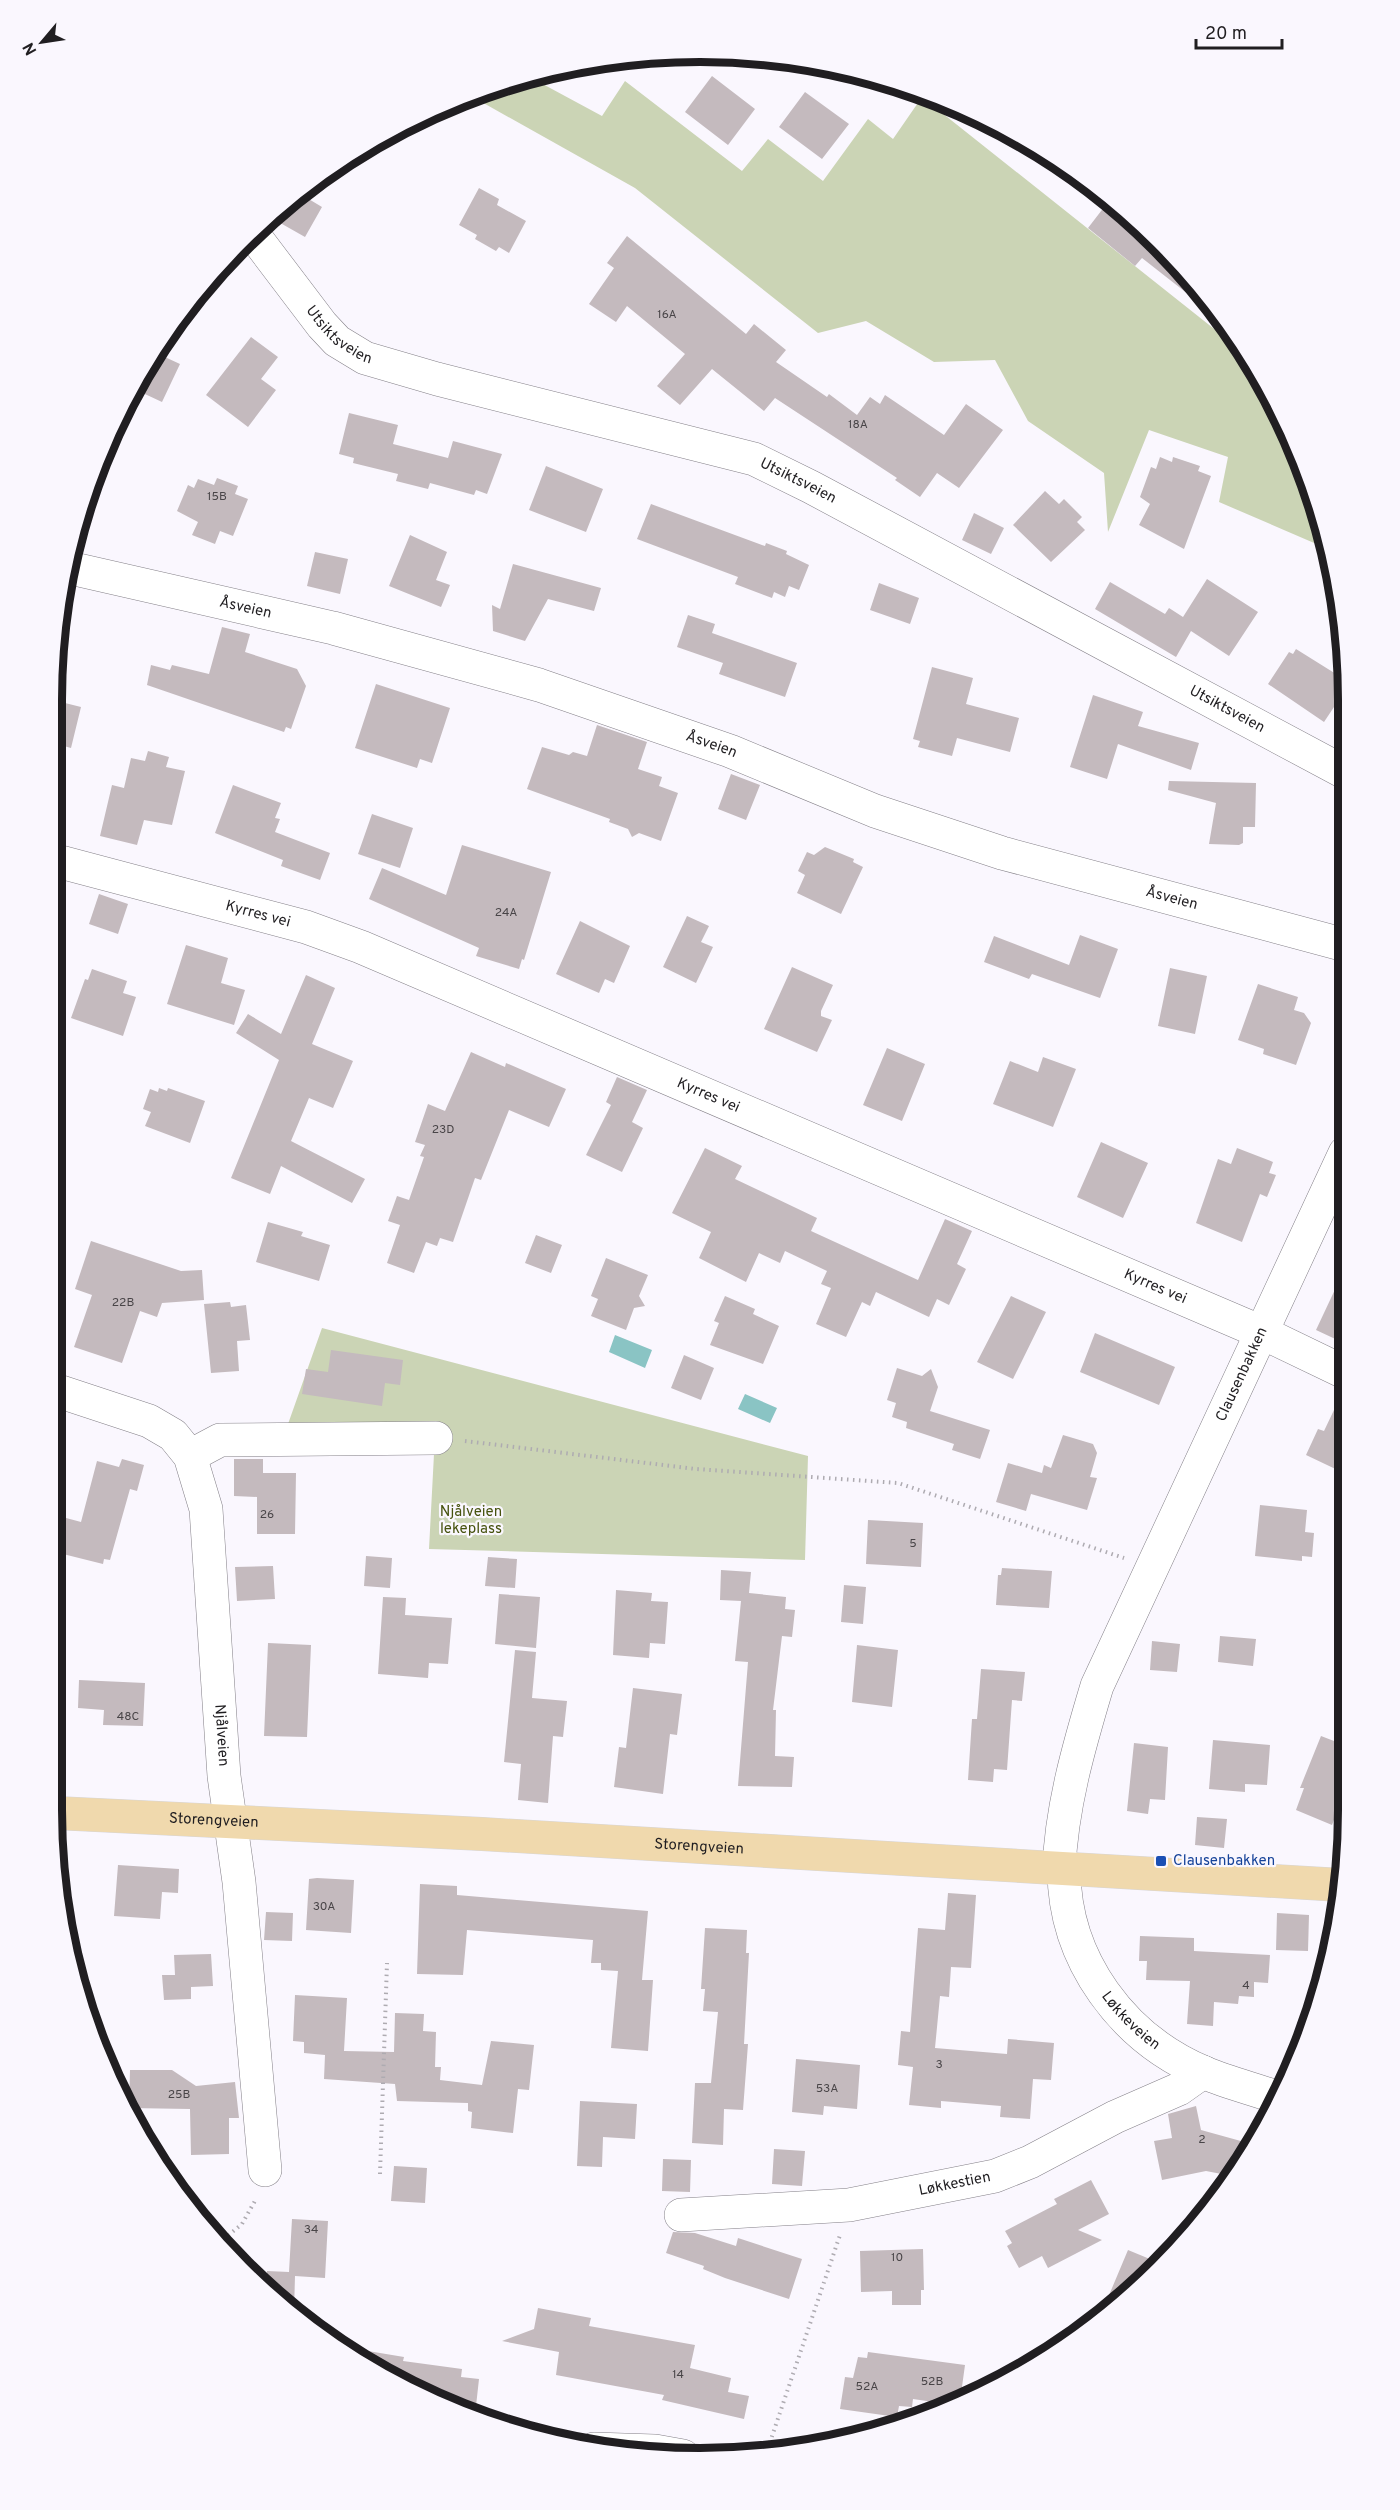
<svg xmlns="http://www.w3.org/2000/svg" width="1400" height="2510" viewBox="0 0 1400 2510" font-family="Overpass,sans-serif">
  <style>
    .green { fill: #cbd4b5 }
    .water { fill: #8ac4c4 }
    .building { fill: #c4babe }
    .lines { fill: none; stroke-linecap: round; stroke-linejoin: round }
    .minor-casing { stroke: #848088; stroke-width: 34 }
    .major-casing { stroke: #d7d6d7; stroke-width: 34 }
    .path { stroke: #aeabb1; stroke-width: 4; stroke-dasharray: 1.5 4.5; stroke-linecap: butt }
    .minor { stroke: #fff; stroke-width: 33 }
    .major { stroke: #f0d9ad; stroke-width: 33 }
    .transit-dot { fill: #1a4fb4; stroke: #faf7fe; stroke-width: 2 }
    .labels { text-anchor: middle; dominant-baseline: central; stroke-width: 4.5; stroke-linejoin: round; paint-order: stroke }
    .number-label { font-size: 12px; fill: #494548 }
    .street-label { font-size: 15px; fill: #201e21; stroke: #faf7fe }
    .park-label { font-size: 15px; fill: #46520e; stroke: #faf7fe }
    .transit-label { font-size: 15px; fill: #164399; stroke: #faf7fe; text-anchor: start }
    .rim { fill: none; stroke: #201e21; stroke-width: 8 }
  </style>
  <rect width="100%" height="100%" fill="#faf7fe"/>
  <path class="green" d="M526 75 602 116 625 81 742 171 768 139 823 181 868 119 893 139 922 97 1247 355 1314 491 1328 549 1219 502 1228 457 1149 430 1108 532 1104 473 1028 421 995 360 934 362 866 321 818 333 635 188 471 96Z
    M322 1328 808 1456 805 1560 429 1549 435 1435 288 1424Z"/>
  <path class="water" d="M615 1335 652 1350 645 1368 609 1352Z
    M745 1394 777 1408 770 1423 738 1409Z"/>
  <path class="building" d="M712 76 755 109 728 145 685 112Z
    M805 92 849 124 822 159 779 127Z
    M479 188 499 199 497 205 526 221 509 253 499 247 496 251 475 239 477 235 459 225Z
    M297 192 322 207 305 237 275 220 283 206Z
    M1108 202 1159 241 1200 291 1193 298 1142 258 1135 266 1088 228Z
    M627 236 746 334 754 324 786 350 776 362 827 397 829 394 857 415 870 397 880 404 885 395 944 435 966 404 1003 430 959 488 937 473 920 497 895 480 897 478 775 398 764 411 712 369 680 405 657 386 685 354 627 306 616 322 589 304 614 268 607 263Z
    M251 337 278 357 261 379 276 390 248 427 206 395Z
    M154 352 180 364 162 402 132 388Z
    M349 413 398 425 393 444 448 458 453 441 502 454 487 494 476 490 474 495 430 483 428 489 396 481 398 474 353 463 354 458 339 454Z
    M1160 457 1172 462 1173 457 1200 466 1198 471 1211 476 1184 549 1139 525 1150 504 1140 497 1151 467 1156 469Z
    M546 466 603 489 586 532 529 510Z
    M217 478 238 486 235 494 248 499 233 536 220 531 215 544 192 535 198 522 177 511 188 485 194 488 198 479 214 485Z
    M1045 491 1059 504 1064 499 1082 517 1077 522 1085 530 1051 562 1013 525Z
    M651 504 765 546 766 543 787 551 786 554 809 565 799 590 789 586 785 597 774 592 772 598 735 584 738 577 637 539Z
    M974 513 1004 528 991 554 962 540Z
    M410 535 447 552 436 580 450 585 441 607 389 586Z
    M315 552 348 559 340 594 307 586Z
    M513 564 601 588 594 611 548 599 525 641 493 631 492 605 500 609Z
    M1207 579 1258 612 1229 656 1191 631 1176 657 1095 609 1110 582 1165 614 1169 608 1183 617Z
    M879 583 919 598 910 624 870 610Z
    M688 615 715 624 712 633 797 663 785 697 719 674 723 663 677 647Z
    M222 627 250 634 245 652 297 669 306 686 291 729 286 727 284 732 147 685 151 665 170 670 172 665 209 674Z
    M1296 649 1344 679V692L1324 722 1268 684 1289 652 1293 654Z
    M932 667 973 678 966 704 1019 718 1010 752 957 738 952 756 918 747 920 741 913 739Z
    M376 684 450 708 432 763 420 759 417 768 355 748Z
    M1093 695 1143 712 1138 726 1199 743 1191 770 1118 744 1107 779 1070 767Z
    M53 700 81 707 71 748 53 743Z
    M597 725 647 742 638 769 662 777 659 786 678 793 661 841 639 833 632 837 628 829 609 822 610 819 527 789 542 747 569 755 573 752 587 756Z
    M148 751 169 757 166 767 185 771 172 825 144 820 137 845 100 836 112 785 124 788 131 758 145 761Z
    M731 774 760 785 746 820 718 809Z
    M1169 781 1256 783 1255 827H1243V843L1239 845 1209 844 1216 803 1168 790Z
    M233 785 281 803 275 818 280 819 275 832 330 853 320 880 281 866 283 860 215 833Z
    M372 814 413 828 400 868 358 854Z
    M462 845 551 872 524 960 522 959 519 969 476 956 479 948 369 899 382 868 446 895Z
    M825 847 854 859 853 862 863 867 841 914 797 893 805 875 798 871 807 852 814 855Z
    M99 894 128 904 118 934 89 924Z
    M687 916 709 926 701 942 713 947 696 983 663 967Z
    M580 921 630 946 614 983 605 979 599 993 556 974Z
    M1080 935 1118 949 1100 998 1032 974 1029 979 984 962 994 936 1069 965Z
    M186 945 228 958 221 983 245 990 234 1025 167 1004Z
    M792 967 833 985 821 1011V1016L832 1020 817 1052 764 1029Z
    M1170 968 1207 976 1195 1034 1158 1026Z
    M92 969 127 981 123 993 136 997 123 1036 71 1018 85 979 88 980Z
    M306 975 335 988 312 1044 353 1061 333 1108 309 1098 291 1141 365 1179 352 1203 281 1166 270 1194 231 1178 279 1060 236 1033 248 1014 281 1034Z
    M1258 984 1298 997 1294 1010 1304 1013 1311 1023 1296 1065 1263 1054 1264 1049 1238 1040Z
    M887 1048 925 1064 902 1121 863 1105Z
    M471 1052 505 1067 506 1063 566 1089 549 1127 509 1110 481 1180 475 1178 453 1242 440 1238 437 1246 426 1242 414 1273 387 1263 400 1225 388 1221 397 1196 409 1200 424 1157 420 1156 425 1145 415 1142 428 1104 445 1111Z
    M1043 1057 1076 1069 1053 1127 993 1104 1010 1061 1038 1072Z
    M617 1077 647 1090 632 1122 643 1128 622 1172 586 1155 611 1105 606 1102Z
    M159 1088 167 1091 168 1088 205 1101 190 1143 145 1126 151 1112 143 1109 150 1089 158 1092Z
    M1101 1142 1148 1163 1123 1218 1077 1197Z
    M705 1148 742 1166 735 1179 817 1218 811 1231 918 1280 945 1219 972 1231 957 1264 966 1269 949 1305 937 1299 929 1317 876 1292 870 1306 862 1302 846 1337 816 1324 831 1288 821 1284 827 1271 785 1251 780 1263 759 1253 746 1282 699 1258 711 1232 672 1213Z
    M1237 1148 1273 1162 1269 1173 1276 1175 1267 1197 1260 1194 1242 1242 1196 1223 1218 1159 1231 1164Z
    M268 1222 303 1232 301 1236 330 1245 319 1281 256 1262Z
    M536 1235 562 1245 551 1273 525 1263Z
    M91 1241 181 1271 202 1270 204 1300 162 1303 157 1317 140 1311 122 1363 74 1347 92 1295 75 1289Z
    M606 1258 648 1275 639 1296 645 1306 634 1308 626 1330 591 1316 598 1299 591 1296Z
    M1346 1266V1344L1316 1330Z
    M725 1296 755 1309 753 1314 779 1326 763 1364 710 1345 719 1323 714 1321Z
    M1011 1296 1046 1312 1013 1379 977 1362Z
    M230 1302 231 1307 246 1305 250 1340 237 1341 239 1371 211 1373 204 1304Z
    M1095 1333 1175 1367 1159 1405 1080 1372Z
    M331 1350 403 1360 400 1385 385 1383 382 1406 302 1394 306 1369 328 1372Z
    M684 1355 714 1368 701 1400 671 1388Z
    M897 1368 922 1376 931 1369 938 1387 930 1411 990 1430 980 1459 952 1450 954 1444 906 1428 907 1422 892 1417 896 1403 887 1400Z
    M1343 1391 1346 1392V1474L1306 1455 1318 1429 1324 1431Z
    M1063 1435 1093 1444 1097 1453 1090 1477 1097 1478 1087 1510 1031 1494 1026 1511 996 1502 1008 1463 1042 1473 1044 1465 1051 1468Z
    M122 1459 144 1465 137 1491 130 1489 110 1560 104 1559 103 1564 55 1552V1515L81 1522 97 1461 119 1467Z
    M234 1459H263V1473H296L295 1534H257V1497L234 1496Z
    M1260 1505 1307 1510 1305 1532 1314 1533 1312 1557 1302 1556V1561L1255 1556Z
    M868 1520 923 1523 921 1567 866 1564Z
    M366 1556 392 1558 390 1588 364 1586Z
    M488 1557 517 1559 515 1588 485 1586Z
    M273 1566 275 1599 237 1601 235 1567Z
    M1002 1568 1052 1571 1049 1608 996 1605 998 1575H1001Z
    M721 1570 751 1572 749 1593 786 1597 785 1609 795 1610 792 1637 782 1636 773 1710H776L775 1756 794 1757 792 1787 738 1786 748 1662 735 1661 741 1601 720 1600Z
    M844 1585 866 1587 863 1624 841 1622Z
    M616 1590 652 1593 651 1601 668 1602 665 1644 650 1643 649 1658 613 1655Z
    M499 1594 540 1597 536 1648 495 1644Z
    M383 1597 406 1598 405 1615 452 1618 448 1664 429 1663 428 1678 378 1674Z
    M1220 1636 1256 1639 1253 1666 1218 1662Z
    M1152 1641 1180 1644 1177 1672 1150 1670Z
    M268 1643 311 1645 307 1737 264 1736Z
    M857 1645 898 1650 892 1707 852 1702Z
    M515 1650 536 1652 532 1698 567 1701 563 1737 553 1736 548 1803 518 1800 521 1764 504 1762Z
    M981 1669 1025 1672 1022 1701 1012 1700 1007 1770 994 1769 993 1782 968 1780 972 1719H977Z
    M79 1680 145 1683 143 1726 103 1725 104 1710 78 1708Z
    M633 1688 682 1694 677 1735 670 1734 663 1794 614 1787 619 1747 626 1748Z
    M1321 1736 1347 1746V1786L1332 1825 1296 1810 1304 1788H1300Z
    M1213 1740 1270 1745 1267 1785 1245 1784V1792L1209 1789Z
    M1134 1743 1168 1747 1165 1800 1150 1799 1148 1814 1127 1811Z
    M1197 1817 1227 1819 1224 1848 1195 1845Z
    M118 1865 179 1869 178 1893 162 1892 160 1919 114 1916Z
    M317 1878 354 1880 351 1933 306 1930 309 1879Z
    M420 1884 457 1886V1895L648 1911 642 1980H653L648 2051 611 2048 618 1971 601 1970V1963H591L593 1940 467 1930 463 1975 417 1974Z
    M948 1893 976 1895 971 1968 951 1967 949 1997 940 1996 935 2048 1007 2054 1008 2039 1054 2043 1051 2080 1033 2079 1030 2119 1000 2117 1001 2106 941 2101V2108L909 2105 913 2067 898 2065 901 2031 910 2032 918 1928 945 1930Z
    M266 1912 293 1913 292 1941 264 1940Z
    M1277 1913 1309 1915 1308 1951 1276 1950Z
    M705 1928 747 1930 746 1953H749L744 2044H748L743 2110 724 2109 723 2145 692 2143 695 2083H711L718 2012 703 2011 705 1989H701Z
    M1140 1936 1194 1938V1951L1270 1955 1268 1983 1254 1982V1997L1239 1996 1238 2004 1214 2002 1213 2026 1187 2024 1190 1981 1146 1980 1147 1961H1139Z
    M211 1954 213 1986 191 1987V1999L164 2000 162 1975H175L174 1955Z
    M295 1995 347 1998 344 2051 394 2052 395 2013 424 2014 423 2031 436 2032 435 2067H441L440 2080 482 2085 491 2041 534 2045 529 2090 518 2089 513 2133 471 2128 472 2112 468 2111V2103L397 2101 395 2084 324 2079 325 2055 304 2053V2042L293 2041Z
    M796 2059 860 2065 857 2109 824 2106 823 2115 792 2112Z
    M130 2070H172L196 2086 235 2082 239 2118H229V2154L191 2155 190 2109 129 2108Z
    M580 2101 637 2104 635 2139 603 2137 602 2167 577 2166Z
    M1196 2106 1201 2130 1248 2143 1245 2158 1232 2176 1206 2171 1162 2180 1154 2141 1172 2138 1168 2114Z
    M774 2149 805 2151 802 2186 772 2184Z
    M663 2159 691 2160 690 2192 662 2191Z
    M394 2166 427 2168 425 2203 391 2201Z
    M1091 2180 1109 2214 1078 2230 1102 2240 1048 2268 1042 2256 1019 2268 1007 2246 1012 2243 1005 2231 1057 2204 1054 2199Z
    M292 2219 328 2221 325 2278 295 2276 294 2312 267 2290V2271L289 2272Z
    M673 2232 695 2233 736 2246 738 2238 802 2259 789 2299 725 2278 703 2269 704 2266 666 2253Z
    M923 2249 924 2290H921V2305H892V2291L861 2292 860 2251Z
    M1128 2250 1162 2264 1128 2298 1099 2319Z
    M538 2308 591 2318 589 2326 695 2345 690 2368 731 2378 728 2392 749 2396 744 2419 662 2400 664 2395 556 2375 559 2352 502 2341 534 2329Z
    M338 2346 404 2357 403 2361 462 2369 461 2377 479 2379 475 2415 413 2392Z
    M868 2352 965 2365 961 2394 955 2393 954 2405 913 2399 912 2407 899 2406 897 2417 840 2409 845 2377 853 2378 858 2357 867 2358Z"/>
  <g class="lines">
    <g class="minor-casing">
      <g id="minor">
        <path id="s1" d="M253 234 322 325 337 341 365 358 437 379 754 459 811 487 1344 772"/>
        <path id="s2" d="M70 568 333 628 539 685 730 751 875 811 1002 853 1345 945"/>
        <path id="s3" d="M53 860 306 927 361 947 1261 1332 1346 1373"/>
        <path id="s4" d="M55 1390 149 1421 173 1435 190 1456 206 1509 224 1776 239 1882 265 2170"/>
        <path d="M190 1456 220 1440 436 1438"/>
        <path id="s5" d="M1059 1870C1061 1808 1079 1746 1097 1686L1345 1153"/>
        <path id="s6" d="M1064 1870C1064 1960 1123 2039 1205 2073 1229 2083 1254 2089 1279 2098"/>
        <path id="s7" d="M681 2215 849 2205 995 2176 1030 2162 1115 2117 1179 2089 1203 2072"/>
        <path d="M594 2449 655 2451 683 2456"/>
      </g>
    </g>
    <g class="major-casing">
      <g id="major">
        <path id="s8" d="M56 1813 482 1834 1341 1885"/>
      </g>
    </g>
    <path class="path" d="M465 1441 696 1469 898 1483 1124 1558
      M380 2174 387 1963
      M219 2243 242 2224 256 2199
      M766 2454 840 2235"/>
    <use href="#minor" class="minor"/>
    <use href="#major" class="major"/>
  </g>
  <rect class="transit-dot" x="1155" y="1855" width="12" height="12" rx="3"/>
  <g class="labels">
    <g class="number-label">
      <text x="667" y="315">16A</text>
      <text x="858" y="425">18A</text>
      <text x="217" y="497">15B</text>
      <text x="506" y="913">24A</text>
      <text x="443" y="1130">23D</text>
      <text x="123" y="1303">22B</text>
      <text x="267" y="1515">26</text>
      <text x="913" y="1544">5</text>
      <text x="128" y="1717">48C</text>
      <text x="324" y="1907">30A</text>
      <text x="1246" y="1986">4</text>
      <text x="939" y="2065">3</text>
      <text x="827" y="2089">53A</text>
      <text x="179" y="2095">25B</text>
      <text x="1202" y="2140">2</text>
      <text x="311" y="2230">34</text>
      <text x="897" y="2258">10</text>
      <text x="678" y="2375">14</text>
      <text x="932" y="2382">52B</text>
      <text x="867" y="2387">52A</text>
    </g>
    <g class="street-label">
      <text stroke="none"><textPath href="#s1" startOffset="134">Utsiktsveien</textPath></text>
      <text stroke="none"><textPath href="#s1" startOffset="620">Utsiktsveien</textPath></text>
      <text stroke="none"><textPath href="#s2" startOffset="180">Åsveien</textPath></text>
      <text stroke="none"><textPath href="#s1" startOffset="1106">Utsiktsveien</textPath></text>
      <text stroke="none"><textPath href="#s2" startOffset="666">Åsveien</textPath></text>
      <text stroke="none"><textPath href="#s2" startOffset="1152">Åsveien</textPath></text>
      <text stroke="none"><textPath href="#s3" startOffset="212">Kyrres vei</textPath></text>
      <text stroke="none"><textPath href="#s3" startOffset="698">Kyrres vei</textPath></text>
      <text stroke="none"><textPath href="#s3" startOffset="1184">Kyrres vei</textPath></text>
      <text stroke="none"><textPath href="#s5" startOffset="532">Clausenbakken</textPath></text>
      <text stroke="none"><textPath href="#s4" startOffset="436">Njålveien</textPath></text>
      <text stroke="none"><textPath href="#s8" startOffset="158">Storengveien</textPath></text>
      <text stroke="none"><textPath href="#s8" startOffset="644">Storengveien</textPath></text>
      <text stroke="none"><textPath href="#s6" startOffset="170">Løkkeveien</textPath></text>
      <text stroke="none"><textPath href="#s7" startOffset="276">Løkkestien</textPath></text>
    </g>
    <g class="park-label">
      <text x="471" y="1512">Njålveien<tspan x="471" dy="17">lekeplass</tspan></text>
    </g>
    <g class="transit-label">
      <text x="1173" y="1861">Clausenbakken</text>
    </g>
  </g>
  <path d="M0 0H1400V2510H0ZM700 62H700A638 638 0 0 1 1338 700V1810A638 638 0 0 1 700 2448H700A638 638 0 0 1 62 1810V700A638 638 0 0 1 700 62Z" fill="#faf7fe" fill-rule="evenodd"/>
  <path class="rim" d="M700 62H700A638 638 0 0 1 1338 700V1810A638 638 0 0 1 700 2448H700A638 638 0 0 1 62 1810V700A638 638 0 0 1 700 62Z"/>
  <g transform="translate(42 42) rotate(241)" stroke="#faf7fe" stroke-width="4.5" paint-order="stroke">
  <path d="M0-4.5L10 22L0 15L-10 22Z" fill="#201e21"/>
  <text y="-9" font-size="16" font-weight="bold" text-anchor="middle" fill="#201e21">N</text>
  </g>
  <path d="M1196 39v9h86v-9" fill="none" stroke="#201e21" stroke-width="3"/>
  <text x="1205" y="39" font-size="18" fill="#201e21" stroke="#faf7fe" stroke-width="4.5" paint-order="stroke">20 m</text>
</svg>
